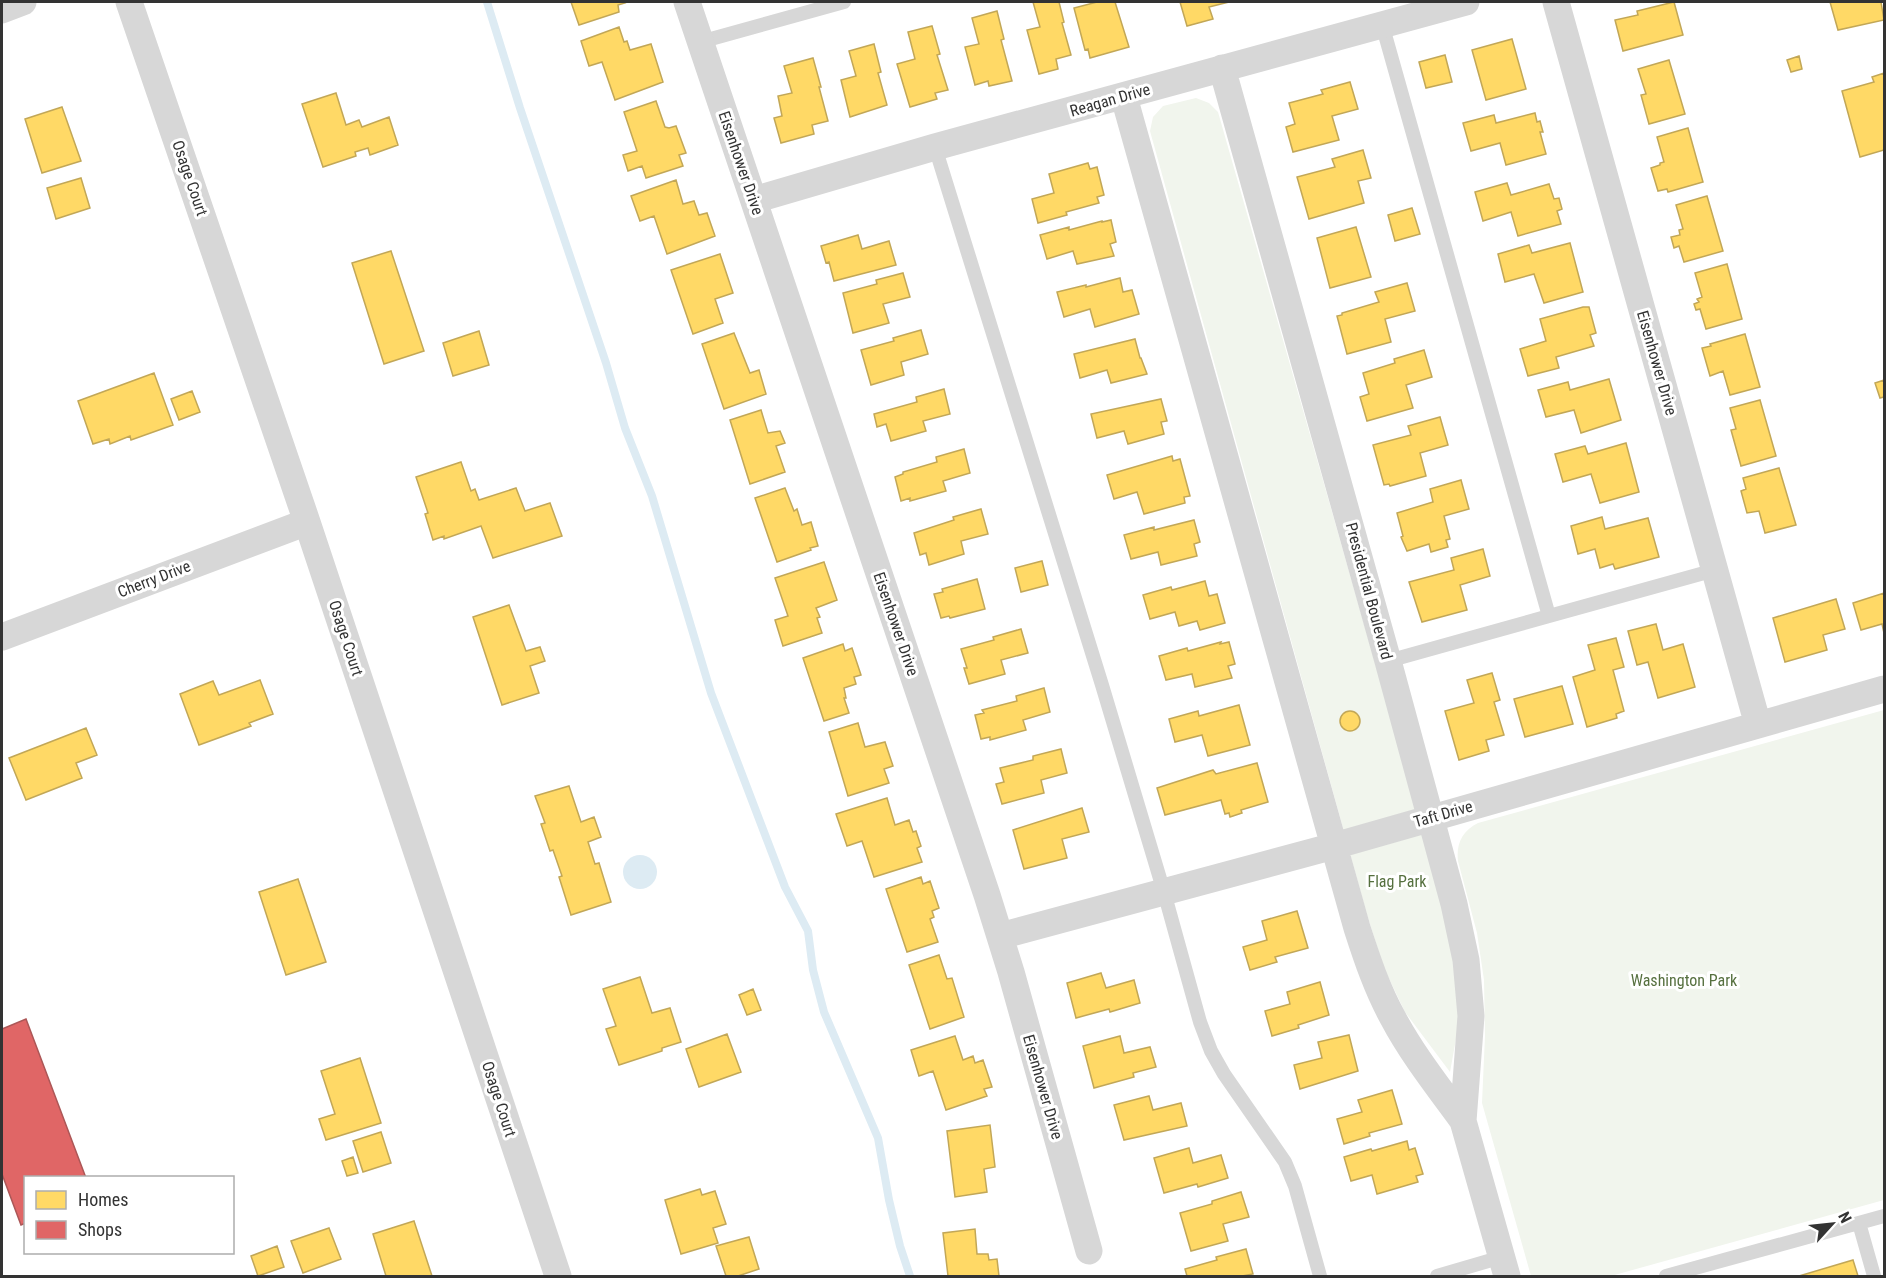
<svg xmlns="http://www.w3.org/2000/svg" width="1886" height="1278" viewBox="0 0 1886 1278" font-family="'Roboto Condensed',sans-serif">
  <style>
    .green { fill: #f1f5ed }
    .water { fill: #ddebf3 }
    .homes { fill: #ffd966; stroke: #c2a757; stroke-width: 1.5 }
    .shops { fill: #e06666; stroke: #ac5757; stroke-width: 1.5 }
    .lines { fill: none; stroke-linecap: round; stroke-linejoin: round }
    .stream { stroke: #ddebf3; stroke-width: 8 }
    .service { stroke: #d7d7d7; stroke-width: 14 }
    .minor { stroke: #d7d7d7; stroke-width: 27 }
    .labels { text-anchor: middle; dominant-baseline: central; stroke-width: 6; stroke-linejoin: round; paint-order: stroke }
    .street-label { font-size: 16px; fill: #333; stroke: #fff }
    .park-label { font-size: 16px; fill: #56703f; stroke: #fff }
  </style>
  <rect width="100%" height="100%" fill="#fff"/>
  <path class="green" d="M1196 98 1209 103 1218 112 1409 782 1459 968 1460 1017 1450 1072 1405 1012 1383 966 1366 911 1150 131 1153 117 1163 106Z
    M1884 710V1200L1611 1276H1531L1482 1103 1485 1036 1484 980 1477 933 1458 861C1456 844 1462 831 1478 823Z"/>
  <path class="water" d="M623 872a17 17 0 1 1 34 0a17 17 0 1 1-34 0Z"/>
  <path class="homes" d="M571 2H624L625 3 618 5 619 12 579 25Z
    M1033 2H1059L1064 22 1062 23 1071 55 1056 59 1058 69 1039 74 1027 30 1040 27Z
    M1097 2H1115L1129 47 1090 58 1088 49 1085 50 1074 8Z
    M1180 2H1229L1209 7 1213 19 1187 26Z
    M1674 2 1683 35 1623 51 1615 20 1638 15 1637 11Z
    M1830 2H1881L1884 20 1838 30Z
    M997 11 1004 39 1001 40 1012 81 989 86 988 81 975 85 965 47 979 44 972 18Z
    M932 26 940 54 937 55 948 90 935 93 937 99 910 107 897 64 915 59 908 32Z
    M619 27 624 42 627 41 630 50 651 44 663 82 615 100 602 62 589 66 581 41Z
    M1512 39 1526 89 1486 100 1472 50Z
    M874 44 881 72 878 73 887 105 850 117 841 80 856 76 849 51Z
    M1445 55 1452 82 1426 88 1419 62Z
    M1799 56 1802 69 1791 72 1787 60Z
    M813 58 821 87H819L828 121 812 125 814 134 781 143 774 118 782 116 778 96 792 93 784 66Z
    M1669 60 1685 114 1649 124 1641 95 1646 94 1638 69Z
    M1884 73V150L1860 157 1842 91 1874 82 1872 77Z
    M1350 82 1358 109 1332 116 1339 140 1293 152 1286 127 1295 124 1289 103 1323 94 1321 90Z
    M336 93 346 125 359 120 362 127 389 117 398 145 370 155 368 148 355 152 356 156 323 167 302 104Z
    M656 101 665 127 669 128 676 126 686 153 679 155 683 166 646 178 642 166 628 171 623 155 637 151 624 112Z
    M62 107 81 161 42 173 25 119Z
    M1535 113 1537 122 1540 121 1543 132H1540L1546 154 1506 165 1500 143 1471 151 1463 123 1494 115 1496 123Z
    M1688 128 1703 182 1668 192 1667 189 1658 191 1651 168 1660 165V163L1664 162 1657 137Z
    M1363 150 1371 178 1358 181 1364 203 1309 219 1297 177 1335 167 1332 159Z
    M1088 163 1090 169 1097 167 1104 195 1097 197 1099 203 1066 212 1067 215 1038 223 1032 199 1054 193 1049 174Z
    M81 178 90 208 56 219 47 188Z
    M676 180 683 204 694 201 699 215 707 213 715 236 667 254 654 216 640 221 631 196Z
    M1507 183 1511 195 1549 184 1554 199 1559 198 1562 209 1557 211 1561 224 1518 236 1511 212 1483 221 1475 192Z
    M1707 196 1723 251 1684 262 1679 246 1674 248 1671 237 1680 235 1679 230 1683 229 1676 205Z
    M1412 208 1420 234 1395 241 1388 215Z
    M1111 220 1116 242 1110 244 1114 256 1077 264 1073 251 1047 259 1040 235 1069 227V230L1102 221V222Z
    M1356 227 1371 277 1330 288 1317 238Z
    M858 235 862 249 889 241 896 265 834 281 829 262 826 263 821 246Z
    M1570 243 1583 292 1544 303 1534 274 1505 282 1498 254 1529 245 1532 253Z
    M391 251 424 351 384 364 352 263Z
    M720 254 733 293 715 299 723 323 693 334 671 270Z
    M1727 264 1742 319 1706 329 1700 309 1696 310 1694 304 1699 302 1697 299 1702 297 1695 273Z
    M903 273 910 297 883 304 889 323 853 333 843 293 877 284 876 280Z
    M1120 278 1123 292 1132 290 1139 314 1095 327 1090 309 1064 317 1057 292 1086 285V287Z
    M1407 283 1415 311 1385 319 1391 342 1347 354 1337 316 1342 315V313L1379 302 1375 292Z
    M1583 307H1589L1596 333 1590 335 1594 346 1556 357 1559 368 1528 376 1520 349 1546 341 1540 319Z
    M921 330 928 354 901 362 904 375 871 385 861 350 894 341 893 338Z
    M479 331 489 365 453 376 443 343Z
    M734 333 750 373 759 370 766 394 724 409 702 344Z
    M1745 334 1760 387 1730 395 1723 371 1710 376 1702 348 1711 346 1710 344Z
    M1135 339 1140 358H1141L1147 374 1111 383 1107 370 1080 378 1074 354Z
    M1424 350 1432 377 1406 385 1413 408 1367 421 1360 397 1369 394 1363 373 1395 363 1394 359Z
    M154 373 173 425 131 440 130 436 110 444 109 439 93 444 78 401Z
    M1609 379 1621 420 1581 433 1574 410 1546 417 1538 390 1568 382 1570 390Z
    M1884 380V397L1880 398 1875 383Z
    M944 389 950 414 923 421 926 431 891 441 886 424 877 427 874 414 917 402 916 397Z
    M192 391 200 412 179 420 171 399Z
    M1161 399 1167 421 1161 422 1164 434 1128 444 1124 431 1097 438 1091 414Z
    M1760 400 1776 456 1741 466 1731 430 1736 429 1730 408Z
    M761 410 768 433 780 431 785 443 776 446 785 472 750 484 730 420Z
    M1440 417 1448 445 1420 453 1426 476 1390 486 1389 484 1384 485 1373 445 1411 435 1408 426Z
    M1626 443 1639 492 1600 503 1591 474 1563 482 1555 454 1585 446 1588 454Z
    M964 449 970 473 943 481 946 491 910 501V498L901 501 895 477 903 474V472L937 462 936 457Z
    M1172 456 1173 461 1180 459 1190 496 1184 497 1185 503 1144 514 1137 492 1114 499 1107 475Z
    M461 462 471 491 475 489 479 500 516 488 525 511 550 503 562 536 493 558 481 526 444 539V536L433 540 425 514 428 513 416 477Z
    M1779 468 1796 525 1765 533 1759 511 1747 513 1741 491 1746 489 1743 478Z
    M1461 480 1469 509 1444 516 1450 539 1446 540 1448 547 1431 552 1429 544 1407 551 1401 537 1403 536 1397 513 1433 502 1430 489Z
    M785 488 794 511 797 509 802 525 811 522 818 546 810 548 811 550 777 562 755 498Z
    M981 509 988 534 961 541 964 554 929 565 926 553 920 555 914 533 954 520 953 517Z
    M1602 517 1605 529 1648 518 1659 557 1615 569 1613 564 1600 568 1595 549 1578 554 1571 526Z
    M1194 520 1200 542 1194 544 1197 556 1161 565 1158 552 1131 559 1124 535 1154 527V530Z
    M1483 549 1490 576 1460 585 1467 610 1422 622 1409 582 1454 570 1451 558Z
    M1042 561 1048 585 1021 592 1015 568Z
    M824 562 837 600 816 608 820 617 817 618 822 633 783 646 775 620 788 616 775 578Z
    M977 579 985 609 950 618 949 616 941 618 934 594 943 592 942 589Z
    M1205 581 1209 596 1217 594 1225 623 1200 630 1197 621 1179 626 1175 612 1150 619 1143 595 1171 587 1172 590Z
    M1884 593V633L1882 624 1861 630 1853 603Z
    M1836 599 1845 629 1823 635 1827 650 1785 662 1773 618Z
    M509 605 526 651 540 647 545 661 530 666 539 693 502 705 473 617Z
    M1656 624 1663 650 1683 644 1695 687 1658 698 1648 662 1637 665 1628 631Z
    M1021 629 1028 653 1001 660 1005 674 969 684 964 668H967L961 649 994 640 993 637Z
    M1616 638 1624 667 1613 670 1624 711 1616 714 1617 718 1587 727 1573 677 1595 670 1588 645Z
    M1221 642 1220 644 1229 642 1235 664 1228 666 1232 678 1195 687 1192 674 1166 680 1159 656 1187 648 1188 651Z
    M843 644 845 651 852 648 861 675 854 677 856 684 844 688 846 698H844L849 713 824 721 803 658Z
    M1492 673 1500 700 1494 702 1504 735 1486 740 1489 751 1459 760 1445 711 1474 703 1467 680Z
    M260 680 273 714 249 723 251 726 199 745 180 694 213 681 219 695Z
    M1562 686 1573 724 1525 737 1514 699Z
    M1044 688 1050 712 1023 720 1026 730 990 740V737L981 739 975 715 984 713 982 710 1017 701 1016 696Z
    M1239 705 1250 745 1208 756 1202 735 1175 742 1169 719 1198 711 1199 716Z
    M1340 721a10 10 0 1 1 20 0a10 10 0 1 1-20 0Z
    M858 723 865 747 885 742 893 766 884 769 889 783 848 796 829 732Z
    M86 728 97 755 76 763 82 778 26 800 9 758Z
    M1061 749 1067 773 1041 780 1044 793 1002 804 996 784 1004 782 1000 768 1033 760V756Z
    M1257 763 1268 802 1241 810 1242 813 1230 817 1229 813 1225 814 1221 800 1165 815 1157 788 1213 770 1216 774Z
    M569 786 581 822 594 817 601 837 588 842 595 864 599 863 611 902 571 915 559 877 562 876 553 850 550 851 541 824 545 823 535 796Z
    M887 798 895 825 909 820 913 832 916 831 921 846 917 848 922 862 874 877 862 841 847 846 836 814Z
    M1082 808 1089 832 1062 839 1067 858 1024 869 1013 830Z
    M921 877 923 884 930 881 939 908 932 911 934 917 930 919 938 942 907 952 886 889Z
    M298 879 326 962 286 975 259 892Z
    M1297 911 1308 948 1275 957 1277 962 1250 970 1243 947 1267 940 1262 921Z
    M939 955 947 979 952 978 964 1017 930 1029 909 965Z
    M1101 973 1106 988 1134 980 1140 1003 1110 1012 1109 1009 1076 1018 1067 983Z
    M640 977 652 1013 670 1008 681 1042 662 1048V1051L619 1065 606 1029 616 1026 603 989Z
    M1320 982 1329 1015 1298 1025 1299 1028 1272 1036 1265 1011 1290 1004 1287 992Z
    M753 989 761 1010 747 1015 739 995Z
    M727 1034 741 1072 699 1087 686 1049Z
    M1349 1035 1358 1071 1300 1089 1294 1065 1322 1058 1318 1042Z
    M955 1036 963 1060 973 1056 975 1063 983 1060 992 1087 984 1089 987 1096 946 1110 933 1071 919 1076 911 1050Z
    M1120 1036 1124 1053 1150 1047 1156 1067 1133 1073 1134 1077 1094 1088 1083 1046Z
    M360 1058 381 1123 326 1140 319 1119 335 1114 321 1071Z
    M1392 1090 1402 1124 1369 1133 1370 1136 1344 1144 1337 1119 1362 1112 1358 1100Z
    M1149 1096 1153 1110 1181 1103 1187 1126 1124 1140 1114 1105Z
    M990 1125 995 1167 984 1169 987 1192 955 1197 947 1131Z
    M381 1132 391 1163 363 1172 353 1141Z
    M1407 1141 1409 1150 1415 1148 1423 1174 1416 1176 1418 1182 1377 1194 1372 1175 1351 1181 1344 1157 1371 1149 1372 1151Z
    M1189 1148 1193 1163 1221 1155 1228 1178 1198 1187 1197 1184 1164 1193 1154 1158Z
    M353 1157 358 1173 347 1176 342 1161Z
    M700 1189 702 1195 715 1191 726 1224 713 1228 718 1243 681 1254 665 1200Z
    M1241 1192 1249 1217 1223 1224 1228 1241 1191 1251 1180 1213 1212 1204V1201Z
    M414 1221 432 1276H386L373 1234Z
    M329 1228 341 1259 303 1273 291 1241Z
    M975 1229 977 1254H988L989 1260 997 1259 999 1276H948L943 1233Z
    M749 1237 759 1269 738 1276H726L716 1246Z
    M277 1246 284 1267 258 1276 251 1256Z
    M1246 1249 1253 1274 1242 1276H1187L1185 1269 1217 1260 1216 1257Z
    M1853 1260 1858 1276H1799Z"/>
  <path class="shops" d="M26 1019 86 1178H26V1223L21 1225 2 1174V1029Z"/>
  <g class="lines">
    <path class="stream" d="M487 2 520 108 606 363 625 428 652 496 711 693 785 887 808 931 813 970 824 1012 878 1138 889 1200 900 1246 910 1276"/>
    <path class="service" d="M1382 24 1549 616 1715 570
      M700 42 844 2
      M935 147 1102 685 1164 892 1200 1022 1211 1051 1224 1074 1285 1162 1295 1186 1320 1276
      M1388 661 1549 616
      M1859 1223 1874 1276
      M1437 1276 1502 1257
      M1666 1276 1884 1216"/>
    <path class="minor" d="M129 2 307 522 558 1276
      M687 2 987 895 1011 972 1089 1251
      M1556 2 1758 725
      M2 10 23 2
      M1222 68 1388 661 1454 904 1466 960 1471 1016 1463 1121 1507 1276
      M1124 97 1357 928C1367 959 1377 989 1393 1018 1412 1054 1439 1088 1463 1121
      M754 200 935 147 1466 2
      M2 637 307 522
      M1000 936 1334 846 1884 689"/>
  </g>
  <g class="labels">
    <g class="street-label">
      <text transform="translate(1110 100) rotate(-16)">Reagan Drive</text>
      <text transform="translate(741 163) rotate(71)">Eisenhower Drive</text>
      <text transform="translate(190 178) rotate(71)">Osage Court</text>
      <text transform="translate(1657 363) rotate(74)">Eisenhower Drive</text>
      <text transform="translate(154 579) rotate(-21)">Cherry Drive</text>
      <text transform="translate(1369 591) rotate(75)">Presidential Boulevard</text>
      <text transform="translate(896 624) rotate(71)">Eisenhower Drive</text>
      <text transform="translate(346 638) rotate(72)">Osage Court</text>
      <text transform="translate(1443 814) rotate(-16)">Taft Drive</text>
      <text transform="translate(1043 1087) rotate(74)">Eisenhower Drive</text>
      <text transform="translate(499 1099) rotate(72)">Osage Court</text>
    </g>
    <g class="park-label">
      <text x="1397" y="881">Flag Park</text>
      <text x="1684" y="980">Washington Park</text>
    </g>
  </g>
  <rect width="1886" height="1278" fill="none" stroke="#333333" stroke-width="6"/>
  <rect x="24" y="1176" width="210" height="78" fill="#ffffff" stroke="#adadad" stroke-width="1.5"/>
  <rect x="36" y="1191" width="30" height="18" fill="#ffd966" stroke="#adadad" stroke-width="1.5"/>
  <text x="78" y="1206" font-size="18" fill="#333333">Homes</text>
  <rect x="36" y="1221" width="30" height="18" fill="#e06666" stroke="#adadad" stroke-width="1.5"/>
  <text x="78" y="1236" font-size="18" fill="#333333">Shops</text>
  <g transform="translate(1832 1224) rotate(63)" stroke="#ffffff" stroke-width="4.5" paint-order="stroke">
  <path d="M0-4.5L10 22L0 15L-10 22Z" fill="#333333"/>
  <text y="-9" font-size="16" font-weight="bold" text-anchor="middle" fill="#333333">N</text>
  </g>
</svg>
